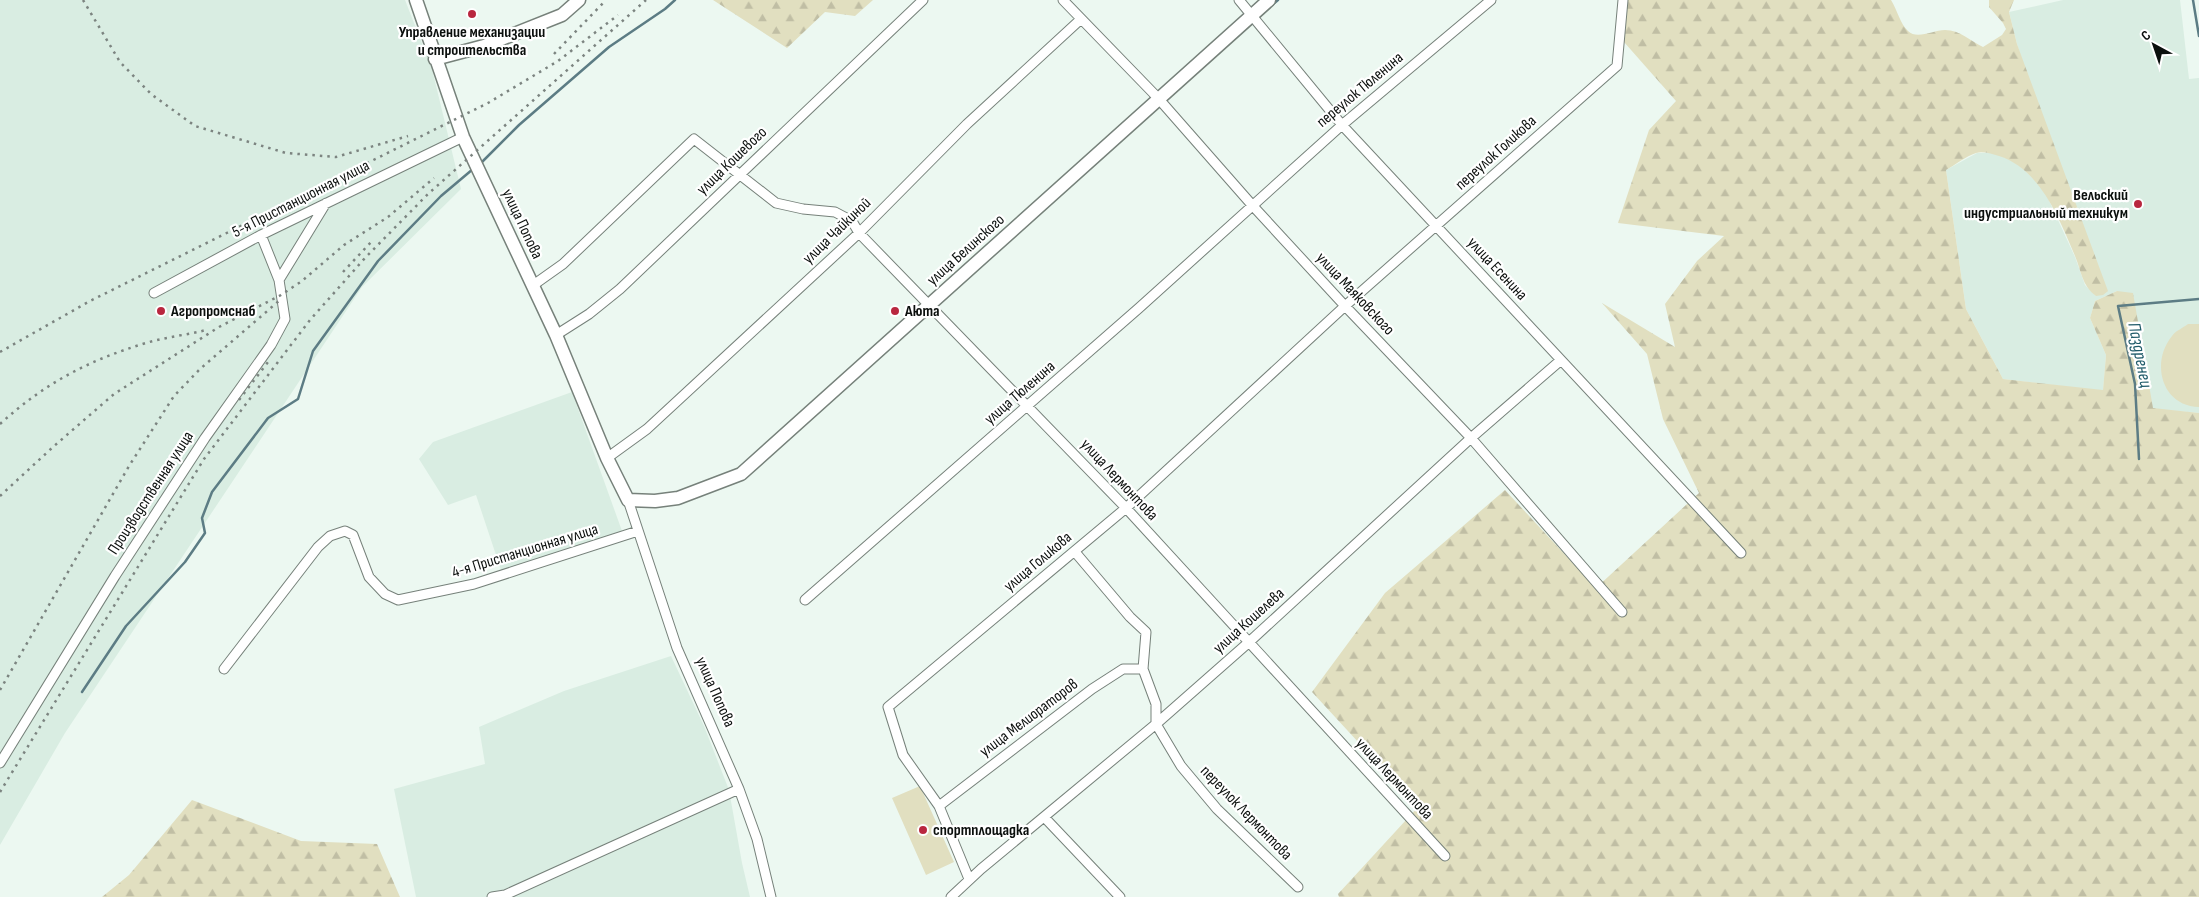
<svg xmlns="http://www.w3.org/2000/svg" width="2199" height="897" viewBox="0 0 2199 897" font-family="'Sofia Sans Condensed',sans-serif">
  <style>
    .built { fill: #d9ede2 }
    .forest { fill: url(#forest-firs) }
    .garden { fill: #e1dfc0 }
    .lines { fill: none; stroke-linecap: round; stroke-linejoin: round }
    .stream { stroke: #5c7c84; stroke-width: 2.5 }
    .street-casing { stroke: #76817a; stroke-width: 11 }
    .secondary-casing { stroke: #76817a; stroke-width: 15 }
    .street { stroke: #fff; stroke-width: 9 }
    .secondary { stroke: #fff; stroke-width: 12 }
    .rail { stroke: #7c8480; stroke-width: 2.5; stroke-dasharray: 2.5 5; stroke-linecap: butt }
    .poi-dot { fill: #b9273f; stroke: #fff; stroke-width: 2 }
    .labels { text-anchor: middle; dominant-baseline: central; stroke-width: 4.5; stroke-linejoin: round; paint-order: stroke }
    .poi-label { font-size: 16px; font-weight: bold; fill: #0b0f0d; stroke: #fff; text-anchor: start }
    .street-label { font-size: 16px; fill: #0b0f0d; stroke: #fff }
    .water-label { font-size: 18px; font-style: italic; fill: #205b6a; stroke: #fff }
  </style>
  <defs>
    <pattern id="forest-firs" width="22" height="20" patternUnits="userSpaceOnUse" patternTransform="scale(1.25)"><rect width="22" height="20" fill="#e1dfc0"/><path d="M5 1l3.5 6h-7zM16 11l3.5 6h-7z" fill="#c0bea4"/></pattern>
  </defs>
  <rect width="100%" height="100%" fill="#ecf8f1"/>
  <path class="built" d="M0 0H405L432 69 461 189 362 287 65 733 0 845Z
    M2063 0H2180L2189 79 2199 78V413L2153 409 2117 291 2095 301 2090 318 2106 355 2103 391 2003 379 1966 309 1946 170 1977 153H1992L2007 158 2020 166 2037 182 2046 194 2075 257 2085 285 2096 296 2017 44 2009 12Z
    M572 392 622 531 501 570 476 495 448 505 419 459 433 442Z
    M671 656 704 726 729 790 742 863 750 897H416L394 789 485 764 479 727 564 691Z"/>
  <path class="forest" d="M713 0H873L855 16 825 12 787 48Z
    M1627 0H1891C1897 9 1900 24 1908 31 1917 40 1933 30 1945 30 1960 30 1970 41 1983 47L2002 35 2006 29 2003 23 1989 7V0H2014L2009 12 2017 44 2108 291 2103 295 2096 296C2082 286 2081 270 2075 256 2059 218 2040 169 1999 156 1992 154 1983 151 1976 153 1966 156 1955 165 1946 170L1966 309 2003 379 2103 390 2106 355 2090 318 2095 301 2117 291 2133 293 2153 408 2199 413V897H1339L1338 894 1418 807 1312 692 1385 593 1505 490 1596 588 1699 493 1663 419 1647 354 1602 303 1675 347 1665 304 1697 261 1724 236 1618 223 1649 130 1676 101 1624 42Z
    M192 800 301 841 377 844 400 897H102L129 875Z"/>
  <path class="garden" d="M2188 324H2199V407C2162 406 2150 363 2172 336 2175 331 2183 328 2188 324Z
    M920 786 954 862 926 875 892 798Z"/>
  <g class="lines">
    <path class="stream" d="M2193 0 2199 36
      M1272 5 1278 0
      M481 163 519 125 609 47 665 9 675 0
      M2139 459 2135 384 2118 306 2199 299
      M82 692 126 626 185 562 205 533 202 518 212 492 268 418 298 399 313 351 378 261 441 196 473 169"/>
    <g class="street-casing">
      <path id="street" d="M1063 0 1158 98 1252 205 1345 306 1471 438 1622 612
        M1239 0 1342 125 1741 553
        M279 280 326 203
        M532 286 563 264 694 139 776 203 803 209 835 212 852 221 859 233 1126 508 1445 856
        M154 293 261 235 463 137
        M556 335 589 314 620 289 923 0
        M607 458 647 429 859 233 967 124 1081 19
        M628 500 677 648 739 789 757 839 771 897
        M1075 552 1130 617 1146 632 1143 669 1156 704V724L1181 766 1217 809 1298 887
        M805 600 1139 308 1342 125 1491 0
        M224 669 318 547 330 536 345 531 353 535 369 577 385 594 398 600 474 584 638 531
        M0 763 115 576 205 438 271 345 285 319 279 280 261 235
        M939 806 1092 689 1123 669H1143
        M1045 818 1120 897
        M969 879 939 806 903 755 888 707 1126 508 1345 306 1617 66 1623 0
        M492 897 505 895 739 789
        M951 897 981 869 1156 724 1248 643 1471 438 1561 360"/>
    </g>
    <g class="secondary-casing">
      <path id="secondary" d="M416 0 463 137 556 335 607 458 628 500 655 501 678 498 741 474 1269 0
        M435 59 484 46 562 15 579 0"/>
    </g>
    <use href="#street" class="street"/>
    <use href="#secondary" class="secondary"/>
    <path class="rail" d="M83 0 120 62 151 94 195 126 286 153 336 157 408 136
      M554 54 606 0
      M343 272 372 241
      M0 352 90 301 488 103 558 61 618 15
      M239 400 268 362
      M0 424C45 383 89 360 146 343 166 337 187 335 206 330
      M0 496 53 447 114 394 219 327 281 295 302 281 344 245 388 217 434 178
      M0 690 129 466 174 396 200 369 280 300
      M0 792 204 459 310 320 365 258 428 194 646 0"/>
  </g>
  <g class="poi-dot">
    <circle cx="472" cy="14" r="5"/>
    <circle cx="2138" cy="204" r="5"/>
    <circle cx="161" cy="311" r="5"/>
    <circle cx="895" cy="311" r="5"/>
    <circle cx="923" cy="830" r="5"/>
  </g>
  <g class="labels">
    <g class="poi-label">
      <text x="472" y="32" text-anchor="middle">Управление механизации<tspan x="472" dy="18">и строительства</tspan></text>
      <text x="2128" y="195" text-anchor="end">Вельский<tspan x="2128" dy="18">индустриальный техникум</tspan></text>
      <text x="171" y="311">Агропромснаб</text>
      <text x="905" y="311">Аюта</text>
      <text x="933" y="830">спортплощадка</text>
    </g>
    <g class="street-label">
      <text transform="translate(1360 90) rotate(-40)">переулок Тюленина</text>
      <text transform="translate(1496 153) rotate(-42)">переулок Голикова</text>
      <text transform="translate(732 161) rotate(-44)">улица Кошевого</text>
      <text transform="translate(301 199) rotate(-27)">5-я Пристанционная улица</text>
      <text transform="translate(522 224) rotate(65)">улица Попова</text>
      <text transform="translate(837 231) rotate(-44)">улица Чайкиной</text>
      <text transform="translate(966 250) rotate(-42)">улица Белинского</text>
      <text transform="translate(1497 269) rotate(47)">улица Есенина</text>
      <text transform="translate(1355 294) rotate(47)">улица Маяковского</text>
      <text transform="translate(1020 393) rotate(-41)">улица Тюленина</text>
      <text transform="translate(1119 480) rotate(47)">улица Лермонтова</text>
      <text transform="translate(151 493) rotate(-57)">Производственная улица</text>
      <text transform="translate(525 551) rotate(-17)">4-я Пристанционная улица</text>
      <text transform="translate(1038 562) rotate(-40)">улица Голикова</text>
      <text transform="translate(1249 621) rotate(-42)">улица Кошелева</text>
      <text transform="translate(715 692) rotate(66)">улица Попова</text>
      <text transform="translate(1029 718) rotate(-37)">улица Мелиораторов</text>
      <text transform="translate(1394 779) rotate(47)">улица Лермонтова</text>
      <text transform="translate(1246 813) rotate(46)">переулок Лермонтова</text>
    </g>
    <g class="water-label">
      <text transform="translate(2140 355) rotate(79)">Паздренец</text>
    </g>
  </g>
  <g transform="translate(2154 45) rotate(320)" stroke="#ffffff" stroke-width="4" paint-order="stroke">
  <path d="M0-4L9 19L0 12L-9 19Z" fill="#0b0f0d"/>
  <text y="-8" font-size="14" font-weight="bold" text-anchor="middle" fill="#0b0f0d">С</text>
  </g>
</svg>
